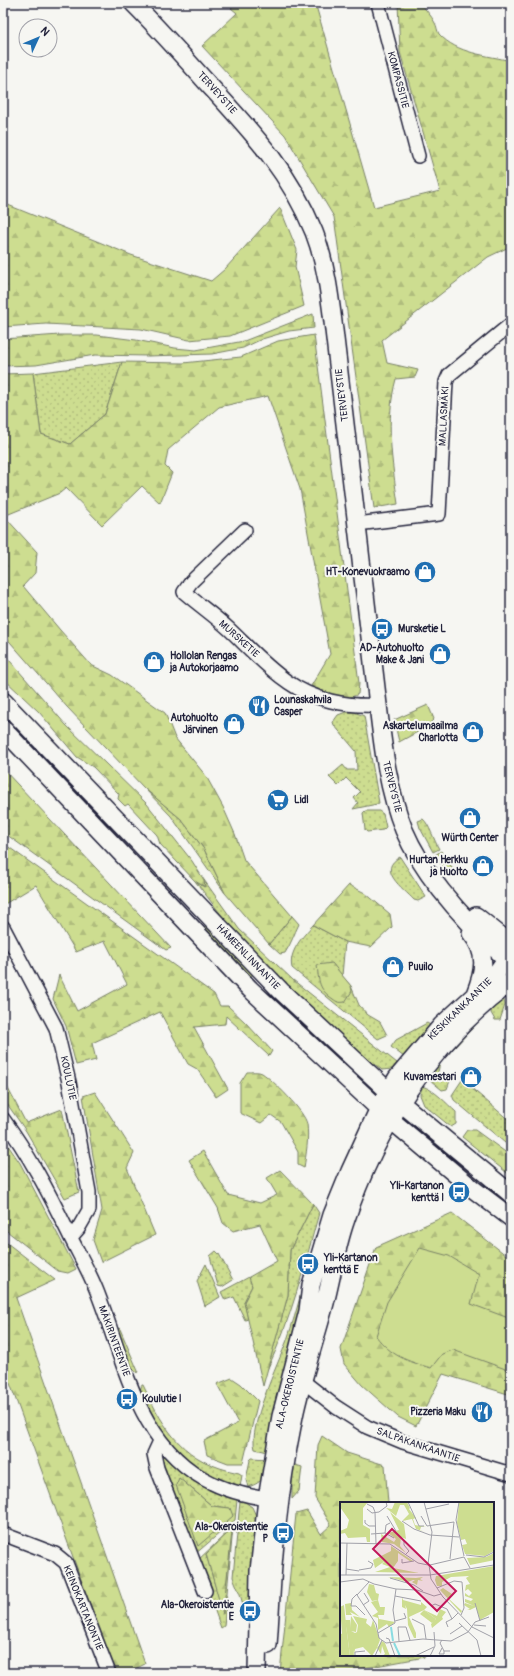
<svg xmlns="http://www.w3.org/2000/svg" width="514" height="1676" viewBox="0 0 514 1676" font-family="Pangolin,sans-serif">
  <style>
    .grass { fill: url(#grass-dots); stroke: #788066; fill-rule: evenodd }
    .forest { fill: url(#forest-firs); stroke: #788066 }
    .pitch { fill: #cddd90; stroke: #788066 }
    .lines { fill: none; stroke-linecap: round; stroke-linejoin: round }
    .minor-casing { stroke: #22223b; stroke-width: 16 }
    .major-casing { stroke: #22223b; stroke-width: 20 }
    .minor { stroke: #f6f6f2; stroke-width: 13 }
    .major { stroke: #f6f6f2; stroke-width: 17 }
    .labels { text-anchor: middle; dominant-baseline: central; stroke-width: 4; stroke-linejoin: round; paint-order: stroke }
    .street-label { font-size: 10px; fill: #22223b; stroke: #f6f6f2 }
    .poi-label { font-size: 10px; font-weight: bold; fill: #22223b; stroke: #f6f6f2; text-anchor: end }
    .inset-river { fill: none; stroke: #8adce1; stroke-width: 2 }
    .inset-road { fill: none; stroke: #a1a1a9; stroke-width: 1 }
    .view { fill: #c2185b; fill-opacity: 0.15; stroke: #c2185b; stroke-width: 2 }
    .inset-edge { fill: none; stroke: #22223b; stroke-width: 2 }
  </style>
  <defs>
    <pattern id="grass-dots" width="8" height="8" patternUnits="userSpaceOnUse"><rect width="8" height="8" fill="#cddd90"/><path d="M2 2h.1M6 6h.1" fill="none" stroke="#b0bd7d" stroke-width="1.8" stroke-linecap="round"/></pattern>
    <pattern id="forest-firs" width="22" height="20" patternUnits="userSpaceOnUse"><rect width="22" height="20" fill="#cddd90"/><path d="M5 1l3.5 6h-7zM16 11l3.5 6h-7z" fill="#b0bd7d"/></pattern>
  </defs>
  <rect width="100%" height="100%" fill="#f6f6f2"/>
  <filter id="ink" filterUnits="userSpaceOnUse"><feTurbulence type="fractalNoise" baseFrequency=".025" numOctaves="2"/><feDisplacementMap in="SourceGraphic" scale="8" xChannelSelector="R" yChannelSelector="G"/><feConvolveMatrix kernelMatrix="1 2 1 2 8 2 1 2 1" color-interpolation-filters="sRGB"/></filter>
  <g filter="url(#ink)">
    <path class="grass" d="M122 362 105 414 70 444 41 434 33 373Z
      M346 712H354L364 716 379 803 377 804 353 809 358 803 354 798 360 792 346 778 338 786 329 777 343 765 347 770H357L356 751 334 725 333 722 338 715Z
      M144 788 181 819 204 849 225 893 171 816Z
      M365 811H379L383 814 386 827 383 830 367 832 365 830 363 813Z
      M423 819C429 824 434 840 439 849L433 852 420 828 418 821Z
      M441 851 454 870 448 875 435 855Z
      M400 857 426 897 418 901 414 900C403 888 376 870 400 857Z
      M204 880 239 929 293 980 397 1063 392 1069 382 1070 352 1047 311 1009 223 917 195 881 204 887Z
      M292 916 299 924C294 934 291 944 285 953L280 954 269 944Z
      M206 925 253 974 250 978 202 929Z
      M313 925 345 942 342 976 351 986 359 1005 368 1015 380 1022 387 1035 378 1039 292 968C288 952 303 936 313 925Z
      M500 999 504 1000 505 1005 500 1020H495L491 1013 492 1005Z
      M479 1016 480 1020 440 1063 438 1072 445 1080 451 1078 447 1089 442 1090 430 1080 427 1075Z
      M427 1023 430 1025 404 1057 391 1047 396 1040Z
      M462 1080 511 1122V1148L454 1100 452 1095Z
      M422 1086C435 1090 446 1103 456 1112V1124L451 1127 424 1105 420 1095Z
      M313 1204 319 1213C304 1267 291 1320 267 1370L288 1295 290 1250Z
      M216 1251 219 1254 233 1280 222 1287 218 1286 211 1260 210 1256Z
      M206 1264 220 1297 205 1306 197 1281Z
      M249 1277 252 1286 244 1302 248 1319 245 1320 234 1297 225 1300 221 1292Z
      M301 1293 302 1294V1303L268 1452 255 1449C248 1427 278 1364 287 1340 292 1325 297 1309 301 1293Z
      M119 1328 120 1329 138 1371 137 1373 130 1366 117 1329Z
      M142 1385H143C166 1433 184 1462 239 1473L242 1475 240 1487 203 1473 193 1465 171 1443 149 1413 140 1390Z
      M163 1456 192 1480 237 1500 235 1520 194 1555 159 1461ZM179 1478 212 1506 229 1508 198 1546Z
      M252 1458 268 1459C264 1475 265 1482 248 1487L246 1480 250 1460Z
      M292 1464 302 1467 299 1491 292 1499Z
      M240 1501 245 1502 252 1507 257 1518 258 1533 247 1619 240 1594 233 1577Z
      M233 1527 224 1626 221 1628 197 1561ZM231 1531 232 1532 223 1612 206 1554Z"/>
    <path class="forest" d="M236 3H319L316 6 374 207 440 191 400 52 398 3H420C425 9 431 15 435 23 437 26 437 31 439 34 457 54 487 55 511 61V246L488 257 382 340 387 363 418 370 415 377 396 379C385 419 392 463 398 504L374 508 334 217 285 135 202 46 237 13 231 8Z
      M3 203 131 255 211 281 225 269 280 208 297 250 295 267 304 306 230 336 189 340 141 329 46 324 3 327Z
      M313 314 314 328 289 331 262 339 243 348 212 354 148 356 95 355 36 365 3 366V339L60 335H97L136 340 175 348 196 350 244 341Z
      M314 335 359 683 358 694C344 703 326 692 311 686L330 654 300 489 268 396 219 407 168 450 165 466 172 473 160 503 142 486 102 525 66 488 60 493 4 516 37 552 35 573 23 586 60 630 91 665 112 675 165 713 175 738 206 776 223 807 235 834 244 860 292 916 269 944 225 893 204 849 181 819 144 788 67 707 3 634V466L6 464 3 457V374L33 373 41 434 70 444 105 414 122 362 183 363 241 357 278 341Z
      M3 653 66 725 147 804 192 861 204 880 205 887 195 881 160 844 157 835 128 804 125 806 118 799 119 794 93 767 77 757 39 712 3 678Z
      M428 705 434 719 425 728 399 742 394 720Z
      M3 769 171 948 166 950 3 832Z
      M3 843 214 994 220 1006H228L245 1022 272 1051 269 1056 226 1016 225 1024 194 1027 228 1089 216 1097 197 1069 188 1064 160 1012 92 1043 96 1060 76 1065 66 1026 53 999 59 975 77 1011 127 984 105 941 76 952 36 885 3 905Z
      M349 885 365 893 390 914 392 927 371 947 345 942 313 925Z
      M332 963 351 986 352 991 345 1002C339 1003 337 1002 333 999 318 989 319 981 317 965Z
      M247 1072C251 1072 259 1071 262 1073 273 1080 305 1112 307 1124 309 1139 306 1154 304 1168L298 1165V1152L281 1122 271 1115 261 1123 240 1113V1083Z
      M3 1079 26 1123 62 1109 79 1192 65 1198 26 1131 3 1098Z
      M95 1092 134 1153 127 1168 155 1235 101 1262 93 1240 102 1210 83 1096Z
      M467 1130H475L508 1154 511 1159V1176L462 1137Z
      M3 1138 20 1163 76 1269 68 1273 58 1271 3 1228Z
      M203 1151 228 1195 260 1203 277 1195 267 1178 280 1170 313 1204 290 1250 288 1295 263 1386 244 1302 252 1286 249 1277 277 1261 260 1224 233 1231 223 1223 218 1208 189 1160Z
      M452 1213 511 1259V1395L443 1374 416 1426 398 1417 362 1385 344 1364 341 1349 376 1247Z
      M3 1240 55 1280 16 1298 145 1664 127 1673H115L3 1364Z
      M232 1378 241 1384 258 1401 243 1463H228L207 1455 204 1441 238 1423 217 1384Z
      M322 1436 347 1453 385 1465 388 1503H341V1655H425V1657L338 1673H280L296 1514 307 1511 321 1534 331 1525 315 1498 318 1445Z
      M179 1478 212 1506 230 1508 233 1516 198 1546 176 1485Z
      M230 1531 232 1532 223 1614 206 1554Z"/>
    <path class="pitch" d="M420 1248 449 1256 479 1274 471 1304 511 1319V1371L453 1350 442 1354 431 1368C407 1361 391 1356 376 1336L387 1302Z"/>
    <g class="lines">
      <g class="minor-casing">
        <path id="minor" d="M378 3 418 156
          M357 524 439 514 446 382 449 375 511 324
          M245 530 191 582 184 592C199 605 215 616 229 629 248 647 266 667 288 682 313 700 347 707 378 705
          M3 927 56 1028 69 1082 89 1192V1210L78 1229 71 1237
          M3 1119C29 1154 49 1193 68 1232 77 1251 88 1269 96 1289 124 1358 137 1448 212 1483 232 1493 255 1497 276 1501
          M296 1378 304 1382 336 1407 367 1427 403 1442 511 1474
          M160 1441 154 1454 157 1468 205 1591
          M3 1534 55 1554 66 1563 109 1673"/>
      </g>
      <g class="major-casing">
        <path id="major" d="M133 3C159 29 184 57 209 85 253 133 289 171 314 232 326 263 330 297 334 330L378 705C383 748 388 790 404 830 424 877 466 922 503 956
          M3 701 281 991 401 1103 511 1194
          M3 729 250 989 391 1120 473 1189 511 1218
          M476 916 511 944
          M471 933C488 953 484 972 475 994
          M268 1645C270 1618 271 1591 273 1565 277 1515 284 1465 294 1416 302 1378 315 1341 325 1303 332 1276 336 1248 345 1222 376 1128 431 1042 511 982
          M257 1673 259 1571 267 1499 281 1416 308 1311 311 1285 332 1215 350 1171 379 1108 397 1078 442 1025 492 979 502 965"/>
      </g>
      <use href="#minor" class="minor"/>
      <use href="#major" class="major"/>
    </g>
  </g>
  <defs>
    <g id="shop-disc" transform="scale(1.15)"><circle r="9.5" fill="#1f6fb2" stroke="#f6f6f2"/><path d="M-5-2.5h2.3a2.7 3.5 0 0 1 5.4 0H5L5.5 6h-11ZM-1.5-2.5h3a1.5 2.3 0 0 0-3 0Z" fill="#fff"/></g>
    <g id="bus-disc" transform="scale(1.15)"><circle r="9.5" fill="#1f6fb2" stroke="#f6f6f2"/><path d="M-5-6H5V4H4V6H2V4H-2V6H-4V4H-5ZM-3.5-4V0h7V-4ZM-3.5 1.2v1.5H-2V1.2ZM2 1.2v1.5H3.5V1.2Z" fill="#fff"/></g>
    <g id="restaurant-disc" transform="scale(1.15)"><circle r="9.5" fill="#1f6fb2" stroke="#f6f6f2"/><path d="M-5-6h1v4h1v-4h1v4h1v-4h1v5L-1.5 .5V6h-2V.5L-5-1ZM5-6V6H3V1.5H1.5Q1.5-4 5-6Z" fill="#fff"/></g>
    <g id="supermarket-disc" transform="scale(1.15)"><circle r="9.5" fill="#1f6fb2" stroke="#f6f6f2"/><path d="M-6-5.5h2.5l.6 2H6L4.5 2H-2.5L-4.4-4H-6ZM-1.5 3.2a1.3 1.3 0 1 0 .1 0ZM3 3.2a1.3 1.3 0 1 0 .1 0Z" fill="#fff"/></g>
  </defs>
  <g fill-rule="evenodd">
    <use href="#shop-disc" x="425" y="572"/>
    <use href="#bus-disc" x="382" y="629"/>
    <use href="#shop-disc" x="440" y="654"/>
    <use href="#shop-disc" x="154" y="662"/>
    <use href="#restaurant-disc" x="259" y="706"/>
    <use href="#shop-disc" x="234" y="724"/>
    <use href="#shop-disc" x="473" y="732"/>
    <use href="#supermarket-disc" x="278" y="800"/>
    <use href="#shop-disc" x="470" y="818"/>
    <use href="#shop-disc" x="483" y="866"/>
    <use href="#shop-disc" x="393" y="967"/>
    <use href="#shop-disc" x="471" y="1077"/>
    <use href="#bus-disc" x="459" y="1192"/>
    <use href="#bus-disc" x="308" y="1264"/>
    <use href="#bus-disc" x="127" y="1399"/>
    <use href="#restaurant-disc" x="482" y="1412"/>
    <use href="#bus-disc" x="283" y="1533"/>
    <use href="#bus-disc" x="250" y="1611"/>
  </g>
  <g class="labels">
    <g class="street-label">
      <text transform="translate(398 80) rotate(75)">KOMPASSITIE</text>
      <text transform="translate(217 93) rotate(48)">TERVEYSTIE</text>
      <text transform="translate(342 395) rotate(-97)">TERVEYSTIE</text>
      <text transform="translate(444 416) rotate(-87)">MALLASMÄKI</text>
      <text transform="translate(239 639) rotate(42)">MURSKETIE</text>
      <text transform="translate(392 787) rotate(76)">TERVEYSTIE</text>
      <text transform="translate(248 957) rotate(46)">HÄMEENLINNANTIE</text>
      <text transform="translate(460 1009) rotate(-44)">KESKIKANKAANTIE</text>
      <text transform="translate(68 1078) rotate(78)">KOULUTIE</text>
      <text transform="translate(114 1341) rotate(70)">MÄKIRINTEENTIE</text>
      <text transform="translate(290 1384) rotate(-76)">ALA-OKEROISTENTIE</text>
      <text transform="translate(418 1445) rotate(19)">SALPAKANKAANTIE</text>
      <text transform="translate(83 1608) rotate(68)">KEINOKARTANONTIE</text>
    </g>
    <g class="poi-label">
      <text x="410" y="572">HT-Konevuokraamo</text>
      <text x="398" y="629" text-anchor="start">Mursketie L</text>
      <text x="424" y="648">AD-Autohuolto<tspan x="424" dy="12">Make &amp; Jani</tspan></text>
      <text x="170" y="656" text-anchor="start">Hollolan Rengas<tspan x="170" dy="12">ja Autokorjaamo</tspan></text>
      <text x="274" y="700" text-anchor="start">Lounaskahvila<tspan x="274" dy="12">Casper</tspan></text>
      <text x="218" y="718">Autohuolto<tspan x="218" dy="12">Järvinen</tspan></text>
      <text x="458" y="726">Askartelumaailma<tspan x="458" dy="12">Charlotta</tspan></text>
      <text x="294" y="800" text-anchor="start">Lidl</text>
      <text x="470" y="838" text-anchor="middle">Würth Center</text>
      <text x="468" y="860">Hurtan Herkku<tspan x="468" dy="12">ja Huolto</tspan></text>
      <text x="408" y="967" text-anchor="start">Puuilo</text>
      <text x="456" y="1077">Kuvamestari</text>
      <text x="444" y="1186">Yli-Kartanon<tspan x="444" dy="12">kenttä I</tspan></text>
      <text x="324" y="1258" text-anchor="start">Yli-Kartanon<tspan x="324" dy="12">kenttä E</tspan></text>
      <text x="142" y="1399" text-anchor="start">Koulutie I</text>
      <text x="466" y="1412">Pizzeria Maku</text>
      <text x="268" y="1527">Ala-Okeroistentie<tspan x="268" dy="12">P</tspan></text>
      <text x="234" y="1605">Ala-Okeroistentie<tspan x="234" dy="12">E</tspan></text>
    </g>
  </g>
  <g transform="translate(340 1502)">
    <rect width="154" height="154" fill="#f6f6f2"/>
    <path d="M29 82 34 83 36 91 39 92 38 98 32 99 27 90ZM5 118H10L14 154H10L7 131 10 129 7 131Z" fill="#cddd90"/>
    <path d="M0 0H28L23 6V23L30 27V40H27L26 35 8 36 5 31 0 32V29L7 26 9 18 0 5ZM55 0H67L70 6 69 7 76 16 73 17 75 23 86 25H81L80 28 85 30 76 27 72 17 62 19 69 12 64 3H60L56 14 46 6 52 7ZM119 0H154V49L145 54 125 52 122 43 127 42 125 37 121 38 117 21ZM50 10 64 22 66 37 61 35 60 44 66 51 54 42 42 40 41 32 54 40 56 37 48 31 59 28ZM51 44 73 59 71 60 58 51V59L53 66 79 71 35 70 50 65 42 62 45 59 35 66 33 58 51 49ZM154 51V58L150 59 130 63 127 56 146 55ZM154 64V110L140 118 136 105 130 108H127L130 107 124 103 125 101 134 104 125 100V97L131 99 133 97 125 94V91L129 94 132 91 128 87 125 89 126 83 130 82 126 76 129 74 111 75 102 80V84H97L95 78 96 74ZM48 75 76 76 83 75 80 77 83 79 78 78 77 83 72 80 75 78H73L68 80ZM103 86 112 92 109 97 122 109 121 111 100 88ZM62 95 63 98 81 103V100L87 105 84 108 97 114 100 107 106 110 102 115 103 117 92 126 91 122 96 117 84 108 69 115 76 131V136H74L68 123 67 107 65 103 66 107 62 105ZM38 98 40 105H45L44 113H38L39 117 55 120 49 125 47 122 38 128V116L32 114 38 110 31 100ZM11 101 12 108 20 115 10 110 12 113H6L5 102ZM4 103 7 131 2 132 0 105ZM11 114 17 123 16 130 11 129 15 131 17 130 18 123 13 114 27 117 26 121 31 125 33 118 40 138 37 146 42 139 45 141 50 154H42L45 152 42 144 41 152 37 146 32 154 23 145 15 147 14 154 10 129ZM7 131 10 154H1L0 132Z" fill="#cddd90"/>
    <path d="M84 108 96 117 94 120 92 121 80 112Z" fill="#cddd90"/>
    <path class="inset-river" d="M51 125 53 139M54 141 60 154"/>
    <path class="inset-road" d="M68 0 79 24H84M84 0 92 30 88 62M119 0 116 18 124 54M27 2 33 5 35 10 36 42M27 7 32 11 39 10 47 4 46 0M86 7 109 2M47 14 56 29M81 14 87 24 114 20 110 57M25 18V21L29 24H36M62 19 74 27 90 33 119 35M45 31 46 23 50 21M31 32 45 31 54 36M64 38V43L69 49 66 52M0 41 50 42 78 61 88 63M126 53 144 55 154 50M124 55 130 66M62 57V61L74 59M89 63 91 77 103 95 132 125 154 136M90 63 124 55M6 67 19 69M19 68 31 66 33 62 28 59M0 73H90L154 63M6 73 7 41M50 76 74 83 83 89M0 80 23 77 34 82 56 87 77 88 94 94 101 92M29 80 17 93 36 122 39 136 46 141 83 137 111 139 128 130 135 120 149 115M97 86 114 79 122 80 124 106 121 113M17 92 12 97 11 104H16L25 113M55 94 81 99M135 101 140 119M23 103 29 99 24 91M91 104 95 102 107 107 112 117 118 111M72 117 84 123 86 137M55 119 66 116 64 111M119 121 137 138 141 154M134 123 146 124M108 125 106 120 112 117M38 131 55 121 53 108 56 87M110 132 122 124M46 136 49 137 55 154M102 138 100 141 104 149H110M59 139 58 125H66L70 138M102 146 99 152H104V149M15 154V150L25 149M35 154 42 138M75 154 94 145M90 154 95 144 94 130"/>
    <path class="view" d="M52 27 116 89 97 109 33 47Z"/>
    <rect width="154" height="154" class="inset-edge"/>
  </g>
  <rect width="514" height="1676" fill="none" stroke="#f6f6f2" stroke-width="16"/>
  <rect x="8" y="8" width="498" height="1660" fill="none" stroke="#22223b" stroke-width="1.5" filter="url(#ink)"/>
  <g transform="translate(38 38) rotate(46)"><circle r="19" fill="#f6f6f2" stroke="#a1a1a9"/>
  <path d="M0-3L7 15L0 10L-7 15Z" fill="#1f6fb2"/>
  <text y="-6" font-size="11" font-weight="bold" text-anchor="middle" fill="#22223b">N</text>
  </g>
</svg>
